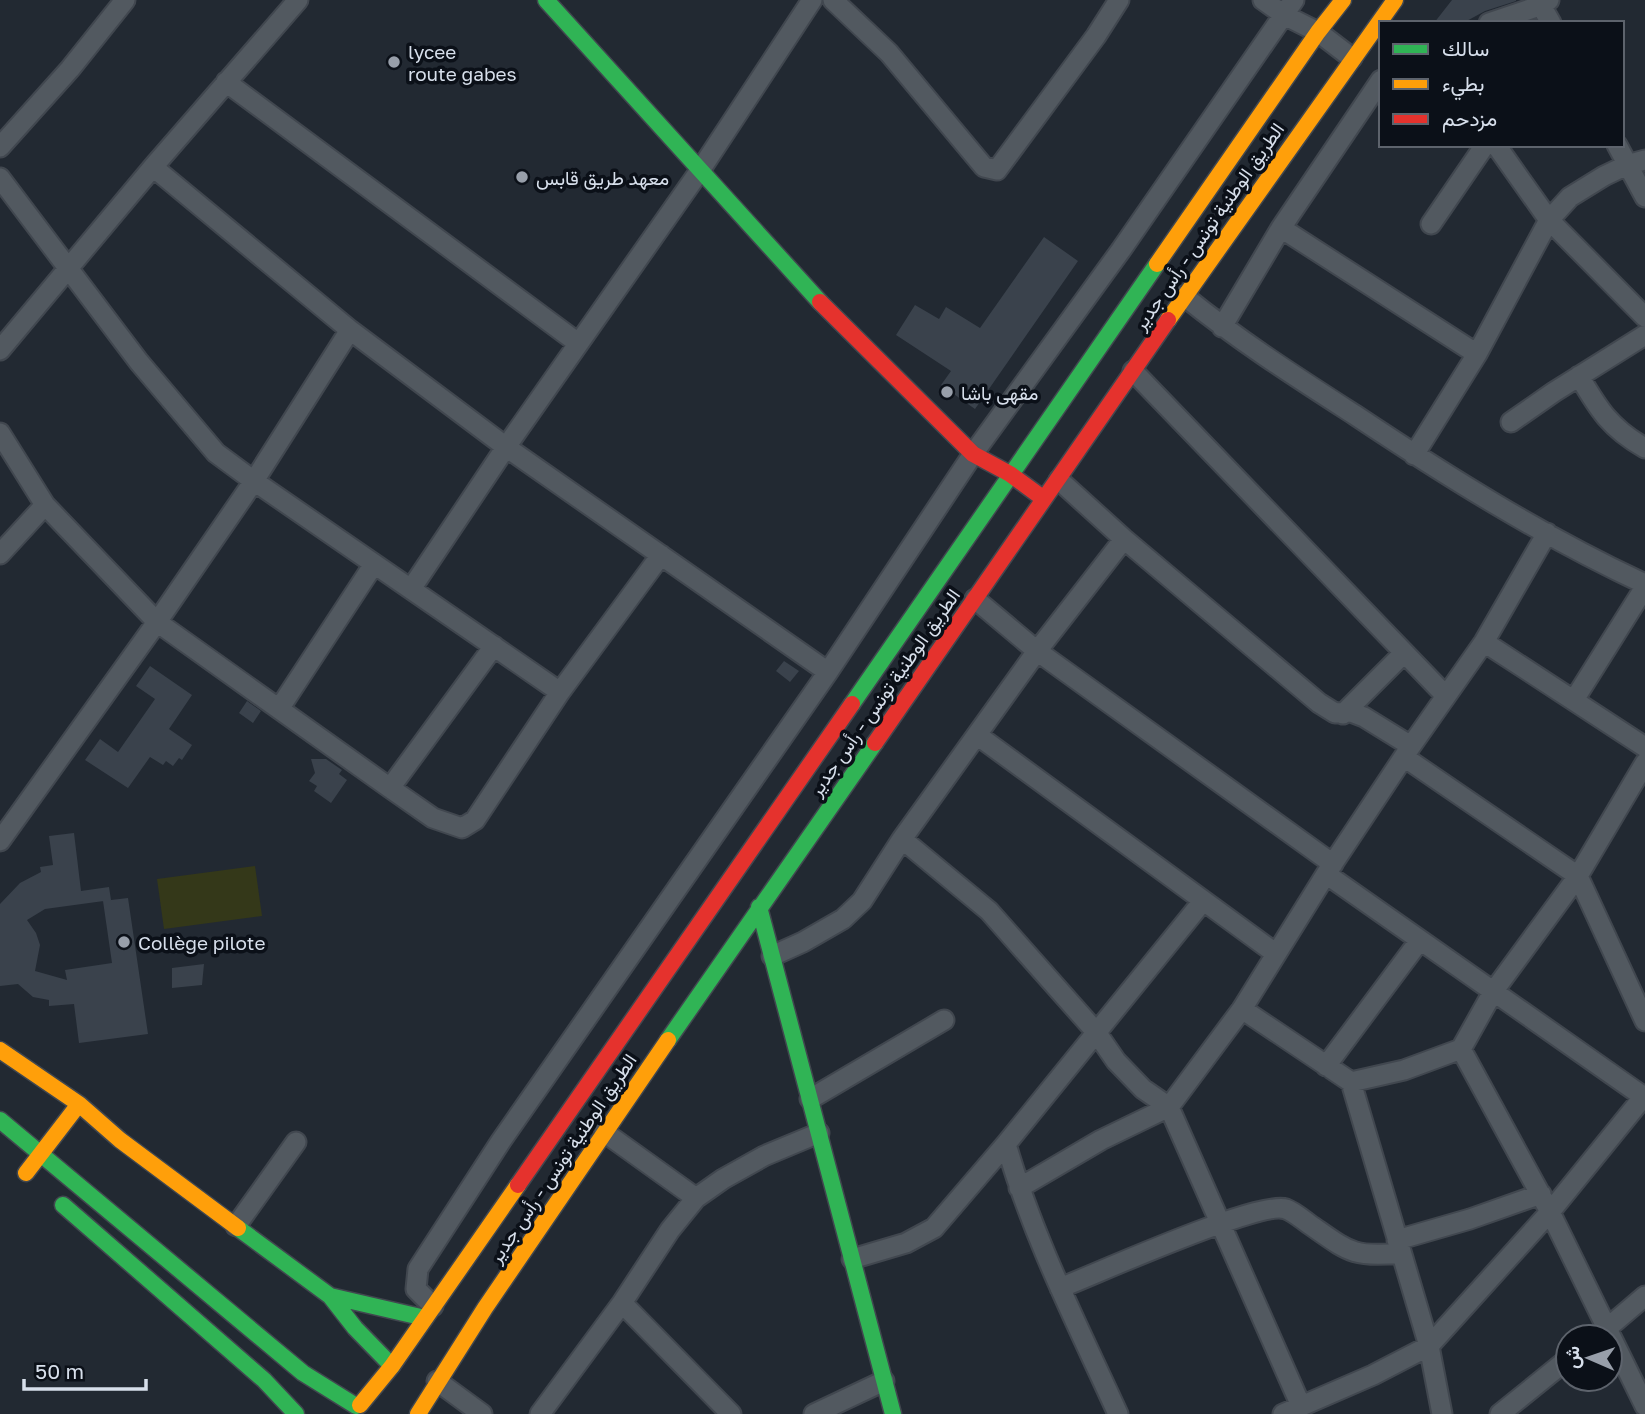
<svg xmlns="http://www.w3.org/2000/svg" width="1645" height="1414" viewBox="0 0 1645 1414" font-family="'Golos Text',Vazirmatn,sans-serif">
  <style>
    .green { fill: #343819 }
    .building { fill: #3a424c }
    .lines { fill: none; stroke-linecap: round; stroke-linejoin: round }
    .street-casing { stroke: #41474f; stroke-width: 23 }
    .fast-casing { stroke: #41474f; stroke-width: 19 }
    .slow-casing { stroke: #41474f; stroke-width: 19 }
    .jam-casing { stroke: #41474f; stroke-width: 19 }
    .street { stroke: #525960; stroke-width: 19 }
    .fast { stroke: #30b455; stroke-width: 16 }
    .slow { stroke: #ff9f0a; stroke-width: 16 }
    .jam { stroke: #e5322d; stroke-width: 16 }
    .poi-dot { fill: #989faa; stroke: #0b1018; stroke-width: 2.5 }
    .labels { text-anchor: middle; dominant-baseline: central; stroke-width: 7; stroke-linejoin: round; paint-order: stroke }
    .poi-label { font-size: 19px; fill: #d7dfeb; stroke: #0b1018; text-anchor: start }
    .street-label { font-size: 19px; fill: #d7dfeb; stroke: #0b1018 }
  </style>
  <rect width="100%" height="100%" fill="#222932"/>
  <path class="green" d="M255 866 262 916 164 929 157 879Z"/>
  <path class="building" d="M1452 0H1516V1L1485 11 1463 23H1434Z
    M1044 237 1078 261 975 409 941 385 951 371 896 335 915 305 939 319 946 307 980 328Z
    M784 661 799 671 790 682 776 671Z
    M150 666 192 695 169 729 192 745 182 760 179 758 173 766 166 761 163 765 150 757 128 788 85 760 100 739 118 752 155 699 136 686Z
    M247 701 261 711 253 723 239 713Z
    M311 759H326L342 770 339 774 347 780 331 803 314 791 317 786 309 781 315 773Z
    M74 833 81 891 109 887 111 900 45 909 27 920 36 933 40 945 35 971 67 980 65 970 112 963 103 901 128 898 148 1034 79 1043 74 1004 49 1006V1000L33 997 18 984 0 986V904L20 883 41 872 40 867 53 865 49 836Z
    M204 964 202 985 172 988V968Z"/>
  <g class="lines">
    <g class="street-casing">
      <path id="street" d="M833 0 889 53 984 167 997 170 1096 36 1119 0
        M1263 0 1284 15 1318 32 1352 58
        M1538 0 1551 23
        M1489 23 1542 5 1549 0
        M226 82 578 343
        M1496 145 1549 220 1645 317
        M1617 145 1645 197
        M0 147 70 69 125 0
        M153 167 350 330 506 447 828 672
        M0 178 139 362 216 453 254 481 560 692
        M1431 224 1485 145
        M1281 228 1477 354
        M1184 296C1238 340 1296 377 1355 415 1448 477 1544 537 1645 584
        M1222 327 1281 228 1381 80
        M0 350 153 167 298 0
        M1133 371 1446 696
        M1579 376C1599 410 1610 428 1645 448
        M1511 422 1554 392 1645 335
        M0 433 45 505 157 622 390 788 433 818 462 828 475 820 560 692 661 555
        M1414 455 1477 354 1549 220 1570 197 1604 176 1627 165 1645 160
        M1059 480 1124 539 1319 703 1335 713 1351 712 1364 717 1411 746
        M0 554 45 505
        M411 589 506 447 701 169 812 0
        M975 599 1037 651 1333 864
        M1484 642 1645 747
        M1574 700 1645 587
        M279 709 374 564
        M1343 714 1403 654
        M977 735 1275 953
        M1404 757 1578 876 1645 1021
        M390 788 494 646
        M902 839 989 911 1096 1032 1116 1061 1143 1089 1169 1107 1301 1406
        M0 841 157 622 254 481 350 330
        M1326 874 1644 1097
        M772 956 803 942 843 919 862 901 902 839 1037 651 1124 539
        M1242 1009 1351 1082 1404 1070 1461 1049 1550 1212 1645 1406
        M1461 1049 1493 992 1578 876 1645 763
        M1326 1066 1420 940
        M1351 1082 1429 1346 1442 1414
        M810 1099 944 1020
        M604 1132 696 1198
        M1006 1144C1033 1238 1078 1326 1118 1414
        M1019 1188 1101 1140 1169 1107 1242 1009 1326 874 1411 746 1484 642 1547 533
        M236 1226 296 1142
        M1397 1240 1470 1219 1541 1194
        M852 1259 906 1243 934 1228 1006 1144 1203 901
        M1060 1288C1096 1274 1259 1200 1286 1209 1294 1212 1302 1219 1309 1224 1348 1251 1352 1258 1401 1253
        M433 1306 416 1289 418 1269 501 1141 828 672 973 454 1121 250 1294 0
        M1598 1336 1645 1296
        M437 1381 482 1414
        M540 1414 622 1303
        M731 1414 622 1303 670 1230 696 1198 723 1179 764 1156 819 1133
        M814 1414 884 1381
        M1283 1414 1373 1375 1429 1346 1550 1212 1645 1095
        M1500 1414 1568 1359"/>
    </g>
    <g class="fast-casing">
      <path id="fast" d="M546 0 820 302
        M852 704 1157 264
        M759 907 893 1414
        M668 1040 875 743
        M0 1120 303 1373 356 1406
        M63 1205 264 1380 296 1414
        M238 1228 330 1296 355 1328 392 1366
        M330 1296 425 1318"/>
    </g>
    <g class="slow-casing">
      <path id="slow" d="M1157 264 1318 32 1343 0
        M1168 320 1395 0
        M0 1050 79 1104 120 1140 238 1228
        M26 1173 79 1104
        M360 1405 392 1366 518 1185
        M418 1414 485 1308 668 1040"/>
    </g>
    <g class="jam-casing">
      <path id="jam" d="M820 302 973 454 1010 474 1044 499
        M875 743 1168 320
        M518 1185 852 704"/>
    </g>
    <use href="#street" class="street"/>
    <use href="#fast" class="fast"/>
    <use href="#slow" class="slow"/>
    <use href="#jam" class="jam"/>
  </g>
  <g class="poi-dot">
    <circle cx="394" cy="62" r="7"/>
    <circle cx="522" cy="177" r="7"/>
    <circle cx="947" cy="392" r="7"/>
    <circle cx="124" cy="942" r="7"/>
  </g>
  <g class="labels">
    <g class="poi-label">
      <text x="408" y="51">lycee<tspan x="408" dy="22">route gabes</tspan></text>
      <text x="536" y="177">معهد طريق قابس</text>
      <text x="961" y="392">مقهى باشا</text>
      <text x="138" y="942">Collège pilote</text>
    </g>
    <g class="street-label">
      <text transform="translate(1208 226) rotate(-55)">الطريق الوطنية تونس - رأس جدير</text>
      <text transform="translate(884 692) rotate(-55)">الطريق الوطنية تونس - رأس جدير</text>
      <text transform="translate(562 1158) rotate(-56)">الطريق الوطنية تونس - رأس جدير</text>
    </g>
  </g>
  <rect x="1379" y="21" width="245" height="126" fill="#0b1018" stroke="#5d636c" stroke-width="2"/>
  <rect x="1393" y="44" width="35" height="10" fill="#30b455" stroke="#5d636c" stroke-width="2"/>
  <text x="1442" y="56" font-size="21" fill="#d7dfeb">سالك</text>
  <rect x="1393" y="79" width="35" height="10" fill="#ff9f0a" stroke="#5d636c" stroke-width="2"/>
  <text x="1442" y="91" font-size="21" fill="#d7dfeb">بطيء</text>
  <rect x="1393" y="114" width="35" height="10" fill="#e5322d" stroke="#5d636c" stroke-width="2"/>
  <text x="1442" y="126" font-size="21" fill="#d7dfeb">مزدحم</text>
  <g transform="translate(1589 1358) rotate(272)"><circle r="33" fill="#0b1018" stroke="#5d636c" stroke-width="2"/>
  <path d="M0-5L12 26L0 18L-12 26Z" fill="#989faa"/>
  <text y="-10" font-size="19" font-weight="bold" text-anchor="middle" fill="#d7dfeb">ش</text>
  </g>
  <path d="M24 1379v10h122v-10" fill="none" stroke="#d7dfeb" stroke-width="3.5"/>
  <text x="35" y="1379" font-size="21" fill="#d7dfeb" stroke="#0b1018" stroke-width="5" paint-order="stroke">50 m</text>
</svg>
